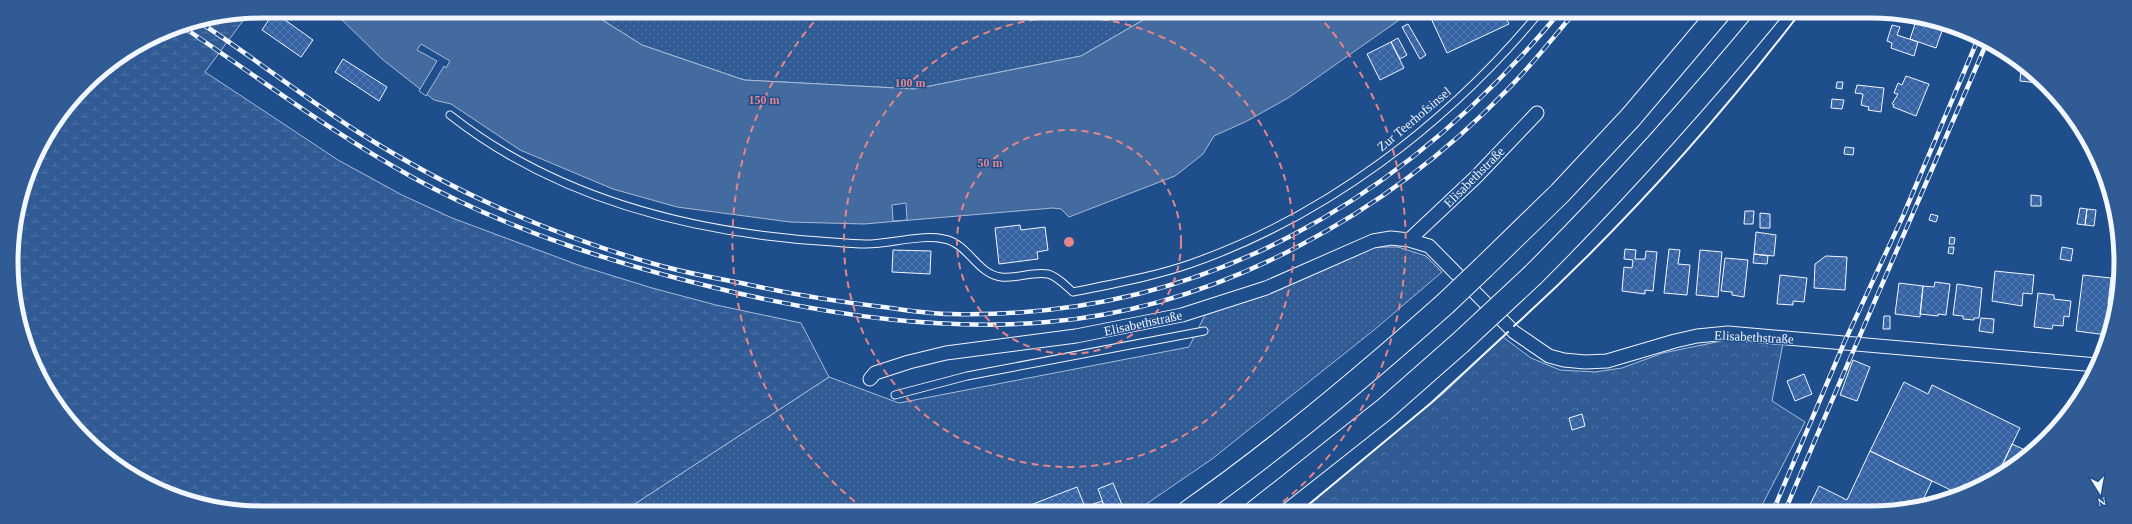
<svg xmlns="http://www.w3.org/2000/svg" width="2132" height="524" viewBox="0 0 2132 524" font-family="'Times New Roman',serif">
  <style>
    .grass { fill: url(#grass-dots); stroke: #a8bbd7 }
    .forest { fill: url(#forest-crowns); stroke: #a8bbd7 }
    .wetland { fill: url(#wetland-marsh); stroke: #a8bbd7 }
    .water { fill: #446ba0; stroke: #a8bbd7 }
    .pier { fill: #1f4e8c; stroke: #a8bbd7 }
    .building { fill: url(#building-cross-hatch); stroke: #f2f6ff }
    .lines { fill: none; stroke-linecap: round; stroke-linejoin: round }
    .lane-casing { stroke: #f2f6ff; stroke-width: 9 }
    .street-casing { stroke: #f2f6ff; stroke-width: 15 }
    .highway-casing { stroke: #f2f6ff; stroke-width: 24 }
    .lane { stroke: #1f4e8c; stroke-width: 7 }
    .street { stroke: #1f4e8c; stroke-width: 13 }
    .highway { stroke: #1f4e8c; stroke-width: 22 }
    .rail-casing { stroke: #f2f6ff; stroke-width: 4.5 }
    .rail { stroke: #1f4e8c; stroke-width: 3; stroke-dasharray: 9; stroke-linecap: butt }
    .highway-bridge-casing { stroke: #f2f6ff; stroke-width: 24; stroke-linecap: butt }
    .highway-bridge { stroke: #1f4e8c; stroke-width: 22 }
    .wall { stroke: #f2f6ff; stroke-width: 2 }
    .ring { fill: none; stroke: #e38589; stroke-width: 2; stroke-dasharray: 7 5 }
    .labels { text-anchor: middle; dominant-baseline: central; stroke-width: 3; stroke-linejoin: round; paint-order: stroke }
    .street-label { font-size: 13px; fill: #f2f6ff; stroke: #1f4e8c }
    .rim { fill: none; stroke: #f2f6ff; stroke-width: 5 }
    .centre { fill: #e38589; stroke: #1f4e8c; stroke-width: 2 }
    .ring-label { font-size: 12px; text-anchor: middle; font-weight: bold; fill: #e38589; stroke: #1f4e8c; stroke-width: 3; stroke-linejoin: round; paint-order: stroke }
  </style>
  <defs>
    <pattern id="grass-dots" width="8" height="8" patternUnits="userSpaceOnUse"><rect width="8" height="8" fill="#305b95"/><path d="M2 2h.1M6 6h.1" fill="none" stroke="#4e73a5" stroke-width="1.8" stroke-linecap="round"/></pattern>
    <pattern id="forest-crowns" width="20" height="18" patternUnits="userSpaceOnUse"><rect width="20" height="18" fill="#305b95"/><path d="M2 6a3 3 0 1 1 6 0M12 15a3 3 0 1 1 6 0" fill="none" stroke="#4e73a5"/></pattern>
    <pattern id="wetland-marsh" width="20" height="14" patternUnits="userSpaceOnUse"><rect width="20" height="14" fill="#305b95"/><path d="M1 5h8M5 5V1M11 12h8M15 12V8" fill="none" stroke="#4e73a5"/></pattern>
    <pattern id="building-cross-hatch" width="8" height="8" patternUnits="userSpaceOnUse"><rect width="8" height="8" fill="#3563a3"/><path d="M0 0l8 8M0 8l8-8" fill="none" stroke="#537ab1"/></pattern>
  </defs>
  <rect width="100%" height="100%" fill="#1f4e8c"/>
  <path class="grass" d="M588 11 1157 12 1081 56 915 89 744 80 642 45Z
    M1374 247H1398L1426 256 1442 272 1374 330 1212 459 1136 511H624L829 377 899 403 1189 347 1205 315 1278 288Z"/>
  <path class="forest" d="M1503 337 1531 358 1560 370 1595 372 1622 368 1663 353 1736 338 1783 343 1772 401 1805 422 1759 511H1300L1444 393Z"/>
  <path class="wetland" d="M248 14 205 72 338 160 402 195 452 218 581 266 652 288 716 305 801 323 829 377 624 511H229L136 479 63 415 20 327 12 245 37 151 96 73 166 30Z"/>
  <path class="water" d="M333 11H588L642 45 744 80 915 89 1081 56 1157 12 1409 13 1288 98 1247 121 1214 136 1203 154 1175 176 1069 217 1061 209 1053 208 864 224 790 222 677 207 613 189 520 150 451 104 434 100 382 59Z"/>
  <path class="pier" d="M421 44 450 61 446 68 444 66 426 96 419 91 437 61 417 50Z
    M906 203 907 220 893 221 892 205Z"/>
  <path class="building" d="M274 12 313 40 301 57 262 30Z
    M1431 13H1504L1509 24 1447 53 1429 14Z
    M1917 18 1943 28 1936 48 1910 39Z
    M1408 24 1426 55 1420 59 1402 27Z
    M1892 25 1900 27 1897 35 1918 42 1914 56 1891 48 1892 43 1887 41Z
    M1398 38 1407 55 1400 59 1391 42Z
    M1391 42 1404 68 1380 80 1367 54Z
    M343 59 387 87 379 101 335 72Z
    M2021 67 2039 83 2020 81Z
    M1906 76 1929 84 1916 116 1893 107 1894 105 1892 104 1898 94 1894 93 1898 83 1902 85Z
    M1837 82H1843L1842 89 1836 88Z
    M1857 85 1884 88 1881 112 1868 110 1869 107 1861 105 1863 94 1855 93Z
    M1832 99 1844 100 1842 109 1831 108Z
    M1845 147 1854 148 1853 155 1844 154Z
    M2031 195 2041 196V206H2031Z
    M2080 208 2087 209 2085 225 2077 224Z
    M2087 209 2096 210 2094 226 2085 225Z
    M1745 211H1754L1753 224H1744Z
    M1760 213 1770 214V228H1760Z
    M1931 214 1938 216 1936 222 1929 220Z
    M1020 225 1021 230 1045 227 1048 250 1037 252 1038 259 999 264 995 228Z
    M1756 232 1776 235 1774 256 1754 254Z
    M1950 237 1955 238 1954 244H1949Z
    M1949 247H1954L1953 254 1948 253Z
    M2062 247 2073 249 2071 261 2060 259Z
    M1625 249 1636 250 1635 259H1645L1646 251 1657 252 1653 291 1645 290V294L1622 291 1624 267 1632 268 1633 260 1624 259Z
    M1669 249 1680 250 1678 264 1690 265 1687 295 1664 293Z
    M893 250 931 251 930 274 892 272Z
    M1700 250 1722 252 1718 297 1696 295Z
    M1754 254 1768 256 1767 264 1753 263Z
    M1826 256 1847 257 1845 290 1814 288 1815 264Z
    M1725 258 1748 260 1744 297 1732 295V292L1721 291Z
    M1995 271 2034 275 2032 294 2023 293 2022 306 1992 301Z
    M1780 275 1807 278 1804 302 1793 301V305L1777 304Z
    M2083 275 2111 278 2108 304H2112L2107 335 2076 331Z
    M1935 282 1950 284 1946 315 1938 314V316L1920 314 1923 286 1934 287Z
    M1899 283 1923 286 1920 317 1895 314Z
    M1957 284 1982 288 1979 318H1974V320L1963 319V316L1953 315Z
    M2038 293 2054 295V299L2071 301 2069 317 2064 316 2063 326 2053 325 2052 329 2034 327Z
    M1884 316H1890V329H1883Z
    M1981 318 1994 319 1993 333 1979 331Z
    M1853 360 1870 367 1857 401 1840 395Z
    M1804 374 1812 394 1795 401 1787 381Z
    M1904 382 1928 394 1932 385 2020 428 1997 476 1981 487 1959 494 1870 451Z
    M1582 414 1585 426 1572 430 1569 418Z
    M2012 444 2027 451 2025 455 1997 476Z
    M1870 451 1932 481 1920 506 1903 511H1807L1819 486 1847 500Z
    M1113 483 1123 507 1106 511 1098 489Z
    M1077 487 1085 507 1102 501 1106 511H1015Z"/>
  <g class="lines">
    <g class="lane-casing">
      <path id="lane" d="M450 115C558 200 698 234 833 242 844 243 855 244 866 244 891 244 919 234 944 239 968 243 977 274 1001 277 1016 279 1033 271 1048 274 1057 276 1066 286 1073 292 1112 284 1152 277 1190 264 1327 216 1447 124 1539 13
        M895 395 967 376 1204 331"/>
    </g>
    <g class="street-casing">
      <path id="street" d="M1409 240 1476 177 1537 113
        M870 379 875 373 909 362 946 353 1076 336 1182 315 1266 288 1373 241 1391 238 1409 240 1429 246 1514 332 1549 356 1564 360 1585 362 1607 361 1675 341 1697 336 1728 333 2097 365"/>
    </g>
    <g class="highway-casing">
      <path id="highway" d="M1484 267 1560 193 1631 117 1719 13
        M1533 275C1617 191 1695 104 1770 13
        M1189 511C1279 448 1363 377 1445 304
        M1256 511 1385 409 1460 343"/>
    </g>
    <use href="#lane" class="lane"/>
    <use href="#street" class="street"/>
    <use href="#highway" class="highway"/>
    <g class="rail-casing">
      <path id="rail" d="M201 23C254 58 305 98 358 132 401 159 446 184 493 205 546 229 601 249 658 265 689 274 723 279 755 286 797 295 840 302 883 307 906 310 929 314 951 314 1201 320 1403 201 1559 13
        M183 27C259 78 332 133 412 177 513 233 625 267 737 293 838 316 943 331 1047 322 1219 308 1389 213 1507 90 1531 66 1552 39 1574 13
        M1773 511 1844 343 1903 216 1978 39
        M1785 511C1851 354 1920 198 1987 42"/>
    </g>
    <use href="#rail" class="rail"/>
    <g class="highway-bridge-casing">
      <path id="highway-bridge" d="M1445 304 1484 267
        M1460 343 1533 275"/>
    </g>
    <use href="#highway-bridge" class="highway-bridge"/>
    <path class="wall" d="M1514 326C1619 231 1714 125 1800 13
      M1301 511 1431 403 1508 332"/>
  </g>
  <g class="ring">
    <circle cx="1069" cy="242" r="112"/>
    <circle cx="1069" cy="242" r="225"/>
    <path d="M864 509A337 337 0 0 1 823 12M1317 14A337 337 0 0 1 1274 509"/>
  </g>
  <g class="labels">
    <g class="street-label">
      <text transform="translate(1414 119) rotate(-40)">Zur Teerhofsinsel</text>
      <text transform="translate(1474 177) rotate(-45)">Elisabethstraße</text>
      <text transform="translate(1143 323) rotate(-12)">Elisabethstraße</text>
      <text transform="translate(1754 337) rotate(3)">Elisabethstraße</text>
    </g>
  </g>
  <path d="M0 0H2132V524H0ZM262 18H1870A244 244 0 0 1 2114 262V262A244 244 0 0 1 1870 506H262A244 244 0 0 1 18 262V262A244 244 0 0 1 262 18Z" fill="#305b95" fill-rule="evenodd"/>
  <path class="rim" d="M262 18H1870A244 244 0 0 1 2114 262V262A244 244 0 0 1 1870 506H262A244 244 0 0 1 18 262V262A244 244 0 0 1 262 18Z"/>
  <circle cx="1069" cy="242" r="6" class="centre"/>
  <g class="ring-label">
    <text x="910" y="87">100 m</text>
    <text x="764" y="104">150 m</text>
    <text x="990" y="167">50 m</text>
  </g>
  <g transform="translate(2100 492) rotate(169)" stroke="#1f4e8c" stroke-width="3" paint-order="stroke">
  <path d="M0-3L7 15L0 10L-7 15Z" fill="#f2f6ff"/>
  <text y="-6" font-size="11" font-weight="bold" text-anchor="middle" fill="#f2f6ff">N</text>
  </g>
</svg>
